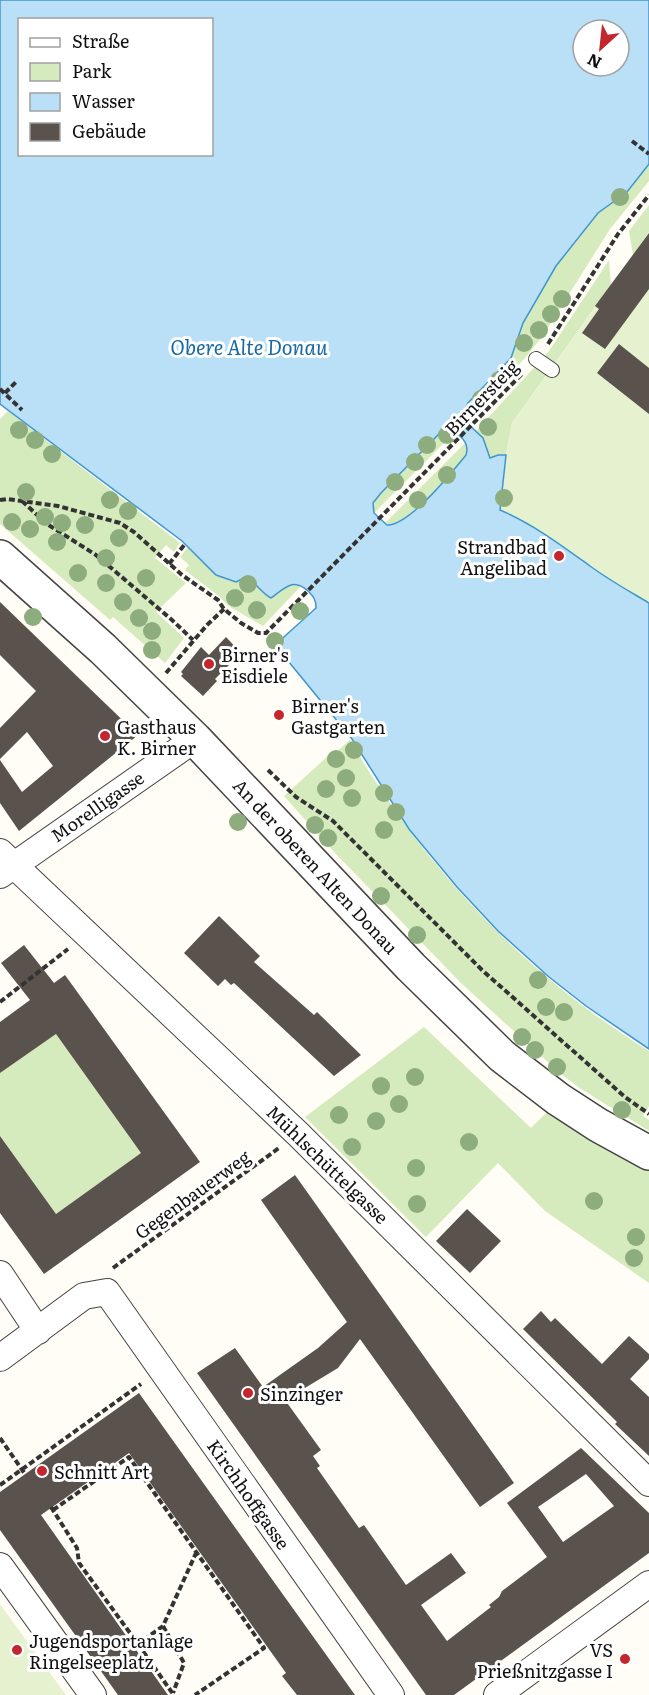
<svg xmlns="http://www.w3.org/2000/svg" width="649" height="1695" viewBox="0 0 649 1695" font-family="Literata,serif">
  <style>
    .green { fill: #d5ebbd }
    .pitch { fill: #e6f2cf }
    .water { fill: #b9e0f7; stroke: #3f96cf; stroke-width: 1.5; fill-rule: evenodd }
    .building { fill: #5a524d; fill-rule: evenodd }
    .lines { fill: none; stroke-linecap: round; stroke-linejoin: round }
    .service-casing { stroke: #444; stroke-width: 16 }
    .minor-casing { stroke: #444; stroke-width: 28 }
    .tertiary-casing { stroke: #444; stroke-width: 36 }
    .path { stroke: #333; stroke-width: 4; stroke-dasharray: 6 3; stroke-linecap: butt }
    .service { stroke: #fff; stroke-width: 14 }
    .minor { stroke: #fff; stroke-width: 26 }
    .tertiary { stroke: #fff; stroke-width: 33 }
    .tree { fill: #8dad7f }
    .poi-dot { fill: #c4262e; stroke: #fff; stroke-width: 2 }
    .labels { text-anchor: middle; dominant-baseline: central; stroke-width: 6; stroke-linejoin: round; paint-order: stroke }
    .street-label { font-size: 18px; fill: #111; stroke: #fff }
    .poi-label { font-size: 18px; fill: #111; stroke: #fff; text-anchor: start }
    .water-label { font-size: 20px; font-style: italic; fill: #1768a6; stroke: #fff }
  </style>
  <rect width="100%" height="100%" fill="#fffdf5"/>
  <path class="green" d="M649 164V181L610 229 542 337 525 358 465 421 462 415 468 403 511 358 523 323 556 266 598 213 627 192Z
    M649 205V232L633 255 629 231Z
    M609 260 611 285 512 423 506 455H498L490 458 483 438 476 431 549 351Z
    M8 411 180 543 174 552 166 545 155 558 186 583 156 612 184 638 165 663 113 617 110 620 0 524V419Z
    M449 429 455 432 374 513 373 503 381 493 444 430Z
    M466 442 468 449 466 455 438 489 399 523 393 525 385 523Z
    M188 547 216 575 250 579 271 598 291 584 302 585 263 626 227 605 220 597 185 570 189 565 180 557Z
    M350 740C423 866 525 975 649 1051V1106L643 1116 649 1120V1131L581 1089 561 1074 462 984 335 853 284 796 328 756 330 757Z
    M424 1027 531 1128 547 1112 589 1140 649 1171V1283L545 1211 498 1163 426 1237 305 1117Z
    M56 1034 141 1153 56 1214 0 1136V1073Z"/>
  <path class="pitch" d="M649 233V907L497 535 506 455 512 423Z
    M0 1604 66 1695H0Z"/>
  <path class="water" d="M0 0H649V164L627 192 598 213 556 266 523 323 511 358 468 403 462 415 465 421 483 438 490 458 498 455H506L500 510C533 524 561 545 590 566 609 580 629 591 649 603V1049L586 1006 549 977 498 931 457 887 409 829 352 739 275 645 316 608C316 600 314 597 308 591 293 577 285 588 271 598 261 593 255 580 244 578L236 582 216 575 182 541 0 404ZM20 20H212V154H20ZM583 30H619V66H583ZM449 429C460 434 470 443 466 455 452 472 409 526 387 525L374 513 373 503 381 493 440 433Z"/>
  <path class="building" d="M649 233V289L605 349 582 333 599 309 595 306Z
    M619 344 649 368V414L597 373Z
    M0 602 138 735 19 831 0 803V760L22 792 53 766 27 732 0 759V728L36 691 0 655Z
    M226 637 241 653 215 679 217 681 203 696 181 676 183 674 181 672 201 647 209 655Z
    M219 916 260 956 254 962 314 1015 317 1012 361 1055 334 1076 234 983 231 985 225 979 218 986 184 953Z
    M24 945 54 983 65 975 200 1162 44 1274 0 1213V1136L56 1214 141 1153 56 1034 0 1073V1022L30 1000 1 963Z
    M295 1175 514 1483 480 1507 360 1339 338 1368 285 1400 321 1450 313 1456 320 1466 317 1468 359 1528 364 1525 406 1585 451 1553 466 1573 421 1605 447 1641 491 1607 489 1605 499 1597 502 1591 547 1557 507 1503 581 1448 649 1513V1553L454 1695H426L197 1373 235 1348 263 1387 318 1348 347 1322 261 1200ZM586 1474 614 1506 563 1542 538 1507Z
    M467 1209 501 1241 470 1273 436 1241Z
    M541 1311 551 1322 555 1318 602 1364 629 1336 649 1354V1359L630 1379 649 1397V1456L615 1424 617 1422 523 1329Z
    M139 1393 279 1589 355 1695H297L282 1676 286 1673 129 1453 41 1515 168 1695H118L0 1530V1492Z"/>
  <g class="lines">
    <g class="service-casing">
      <path id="service" d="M536 359 552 370"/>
    </g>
    <g class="minor-casing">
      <path id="minor" d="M0 852 298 1134 649 1483
        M0 875 195 739
        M0 1274 38 1331
        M0 1358 84 1296 107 1292 391 1695
        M0 1566 93 1695
        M497 1695 649 1584"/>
    </g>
    <g class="tertiary-casing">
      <path id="tertiary" d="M0 557 103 649 195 739 411 967 502 1056 558 1099 598 1125 649 1153"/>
    </g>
    <path class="path" d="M632 141 649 154
      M548 344 618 234 649 195
      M0 389 22 410
      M5 393 17 381
      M0 500 7 499 58 506 120 523 134 532 182 575 218 600 224 609 241 623 258 633H266L523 373
      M22 501 47 524 96 555 172 620 193 640
      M169 564 185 544
      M166 673 207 625 224 609
      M268 770 296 797 333 821 482 970 625 1097 649 1114
      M0 1002 68 949
      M113 1268 279 1148
      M0 1438 25 1474
      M0 1485 141 1384
      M51 1507 77 1548 79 1563 138 1644 163 1626 196 1553 200 1551
      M53 1510 129 1457 264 1648 195 1695
      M163 1626 184 1663 173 1693
      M138 1644 173 1694"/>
    <use href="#service" class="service"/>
    <use href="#minor" class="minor"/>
    <use href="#tertiary" class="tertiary"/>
  </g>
  <g class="tree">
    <circle cx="620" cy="197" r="9"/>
    <circle cx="562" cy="299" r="9"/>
    <circle cx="551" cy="314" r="9"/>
    <circle cx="539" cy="330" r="9"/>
    <circle cx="524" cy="343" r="9"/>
    <circle cx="499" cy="380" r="9"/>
    <circle cx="481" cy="399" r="9"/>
    <circle cx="488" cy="427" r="9"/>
    <circle cx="19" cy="430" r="9"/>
    <circle cx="447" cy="435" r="9"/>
    <circle cx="35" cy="440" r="9"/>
    <circle cx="427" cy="445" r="9"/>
    <circle cx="52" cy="454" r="9"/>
    <circle cx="415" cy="462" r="9"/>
    <circle cx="447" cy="475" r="9"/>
    <circle cx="395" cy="482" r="9"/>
    <circle cx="26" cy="492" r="9"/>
    <circle cx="504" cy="498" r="9"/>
    <circle cx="110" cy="500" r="9"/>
    <circle cx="418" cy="500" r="9"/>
    <circle cx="128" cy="511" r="9"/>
    <circle cx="45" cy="517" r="9"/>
    <circle cx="12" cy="522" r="9"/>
    <circle cx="62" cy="523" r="9"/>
    <circle cx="85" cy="525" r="9"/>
    <circle cx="30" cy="529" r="9"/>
    <circle cx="119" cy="538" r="9"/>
    <circle cx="57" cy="542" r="9"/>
    <circle cx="106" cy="558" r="9"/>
    <circle cx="78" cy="573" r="9"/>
    <circle cx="146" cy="578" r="9"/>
    <circle cx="106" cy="583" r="9"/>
    <circle cx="248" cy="584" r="9"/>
    <circle cx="235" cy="598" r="9"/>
    <circle cx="123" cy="602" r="9"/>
    <circle cx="257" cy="610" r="9"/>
    <circle cx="300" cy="611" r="9"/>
    <circle cx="33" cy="617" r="9"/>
    <circle cx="139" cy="618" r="9"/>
    <circle cx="152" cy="631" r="9"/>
    <circle cx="275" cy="641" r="9"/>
    <circle cx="152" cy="650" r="9"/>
    <circle cx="354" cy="750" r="9"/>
    <circle cx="336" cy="759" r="9"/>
    <circle cx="346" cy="778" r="9"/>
    <circle cx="326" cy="789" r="9"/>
    <circle cx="384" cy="793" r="9"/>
    <circle cx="352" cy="798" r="9"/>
    <circle cx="396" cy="812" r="9"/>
    <circle cx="238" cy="822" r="9"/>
    <circle cx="315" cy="825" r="9"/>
    <circle cx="384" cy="830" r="9"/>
    <circle cx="328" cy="838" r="9"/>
    <circle cx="381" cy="896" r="9"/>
    <circle cx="417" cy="935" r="9"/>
    <circle cx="538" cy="980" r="9"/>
    <circle cx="546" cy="1007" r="9"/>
    <circle cx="564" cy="1012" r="9"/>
    <circle cx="522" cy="1037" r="9"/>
    <circle cx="535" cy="1050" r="9"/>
    <circle cx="557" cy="1067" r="9"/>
    <circle cx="415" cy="1077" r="9"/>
    <circle cx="381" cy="1086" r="9"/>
    <circle cx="399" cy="1104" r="9"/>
    <circle cx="622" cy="1110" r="9"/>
    <circle cx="339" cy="1115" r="9"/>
    <circle cx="376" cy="1121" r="9"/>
    <circle cx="469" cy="1142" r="9"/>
    <circle cx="352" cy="1147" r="9"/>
    <circle cx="416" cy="1168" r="9"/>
    <circle cx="594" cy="1201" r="9"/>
    <circle cx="417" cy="1204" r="9"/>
    <circle cx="636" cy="1237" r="9"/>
    <circle cx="634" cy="1258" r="9"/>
  </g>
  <g class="poi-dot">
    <circle cx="559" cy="556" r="6"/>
    <circle cx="209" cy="664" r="6"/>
    <circle cx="279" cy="715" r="6"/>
    <circle cx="105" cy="736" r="6"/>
    <circle cx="248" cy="1393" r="6"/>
    <circle cx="42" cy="1471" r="6"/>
    <circle cx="17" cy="1650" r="6"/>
    <circle cx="625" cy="1659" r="6"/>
  </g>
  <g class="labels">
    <g class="street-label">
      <text transform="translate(481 397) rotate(-46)">Birnersteig</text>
      <text transform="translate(97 806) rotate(-35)">Morelligasse</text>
      <text transform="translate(316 866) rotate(47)">An der oberen Alten Donau</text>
      <text transform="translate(328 1164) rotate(44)">Mühlschüttelgasse</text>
      <text transform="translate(192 1194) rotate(-36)">Gegenbauerweg</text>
      <text transform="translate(249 1494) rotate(55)">Kirchhoffgasse</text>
    </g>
    <g class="poi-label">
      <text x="547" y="546" text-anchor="end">Strandbad<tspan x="547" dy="21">Angelibad</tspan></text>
      <text x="221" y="654">Birner's<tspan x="221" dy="21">Eisdiele</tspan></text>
      <text x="291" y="705">Birner's<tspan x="291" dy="21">Gastgarten</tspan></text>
      <text x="117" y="726">Gasthaus<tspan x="117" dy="21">K. Birner</tspan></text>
      <text x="260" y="1393">Sinzinger</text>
      <text x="54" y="1471">Schnitt Art</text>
      <text x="29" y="1640">Jugendsportanlage<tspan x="29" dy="21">Ringelseeplatz</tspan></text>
      <text x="613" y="1649" text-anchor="end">VS<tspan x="613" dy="21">Prießnitzgasse I</tspan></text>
    </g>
    <g class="water-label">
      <text x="249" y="346">Obere Alte Donau</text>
    </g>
  </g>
  <rect x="18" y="18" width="195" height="138" fill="#ffffff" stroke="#a0a0a0" stroke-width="1.5"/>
  <rect x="30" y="38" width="30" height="9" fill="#ffffff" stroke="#a0a0a0" stroke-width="1.5"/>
  <text x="72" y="48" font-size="18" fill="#111111">Straße</text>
  <rect x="30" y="63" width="30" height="18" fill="#d5ebbd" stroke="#a0a0a0" stroke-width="1.5"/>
  <text x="72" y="78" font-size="18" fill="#111111">Park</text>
  <rect x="30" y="93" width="30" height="18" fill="#b9e0f7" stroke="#a0a0a0" stroke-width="1.5"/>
  <text x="72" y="108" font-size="18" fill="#111111">Wasser</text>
  <rect x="30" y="123" width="30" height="18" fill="#5a524d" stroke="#a0a0a0" stroke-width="1.5"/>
  <text x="72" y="138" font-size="18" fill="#111111">Gebäude</text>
  <g transform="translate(601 48) rotate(207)"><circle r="28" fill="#ffffff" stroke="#a0a0a0" stroke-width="1.5"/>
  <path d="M0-4.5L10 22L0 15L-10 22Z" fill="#c4262e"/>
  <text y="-9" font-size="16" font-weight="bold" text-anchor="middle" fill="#111111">N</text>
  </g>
</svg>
